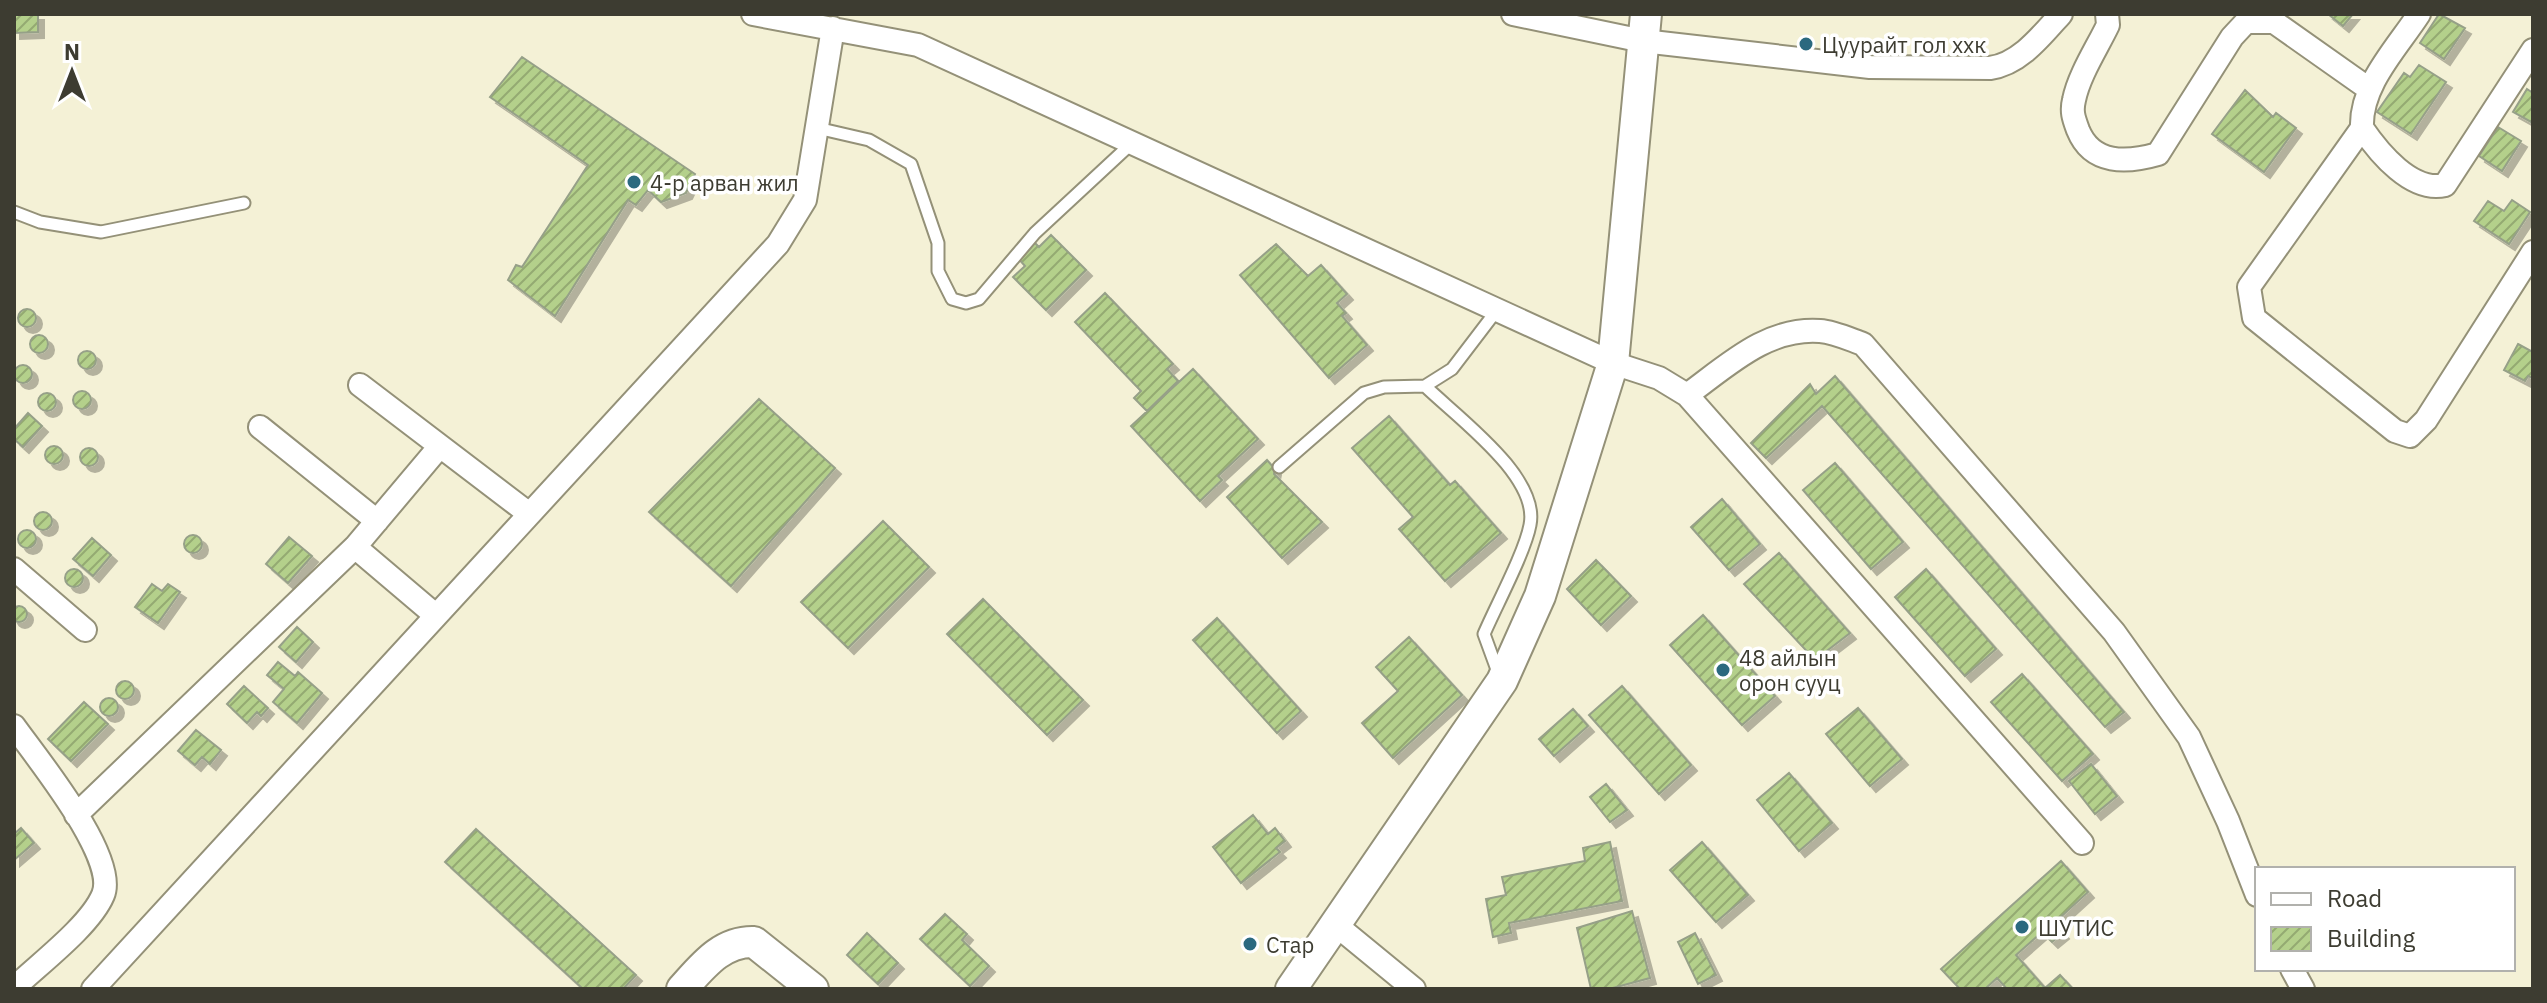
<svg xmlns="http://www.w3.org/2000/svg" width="2547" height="1003" viewBox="0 0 2547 1003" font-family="'IBM Plex Sans',sans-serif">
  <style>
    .building { fill: url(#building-hatch); stroke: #96a088; stroke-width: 2; filter: url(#shadow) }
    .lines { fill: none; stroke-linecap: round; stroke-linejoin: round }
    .lane-casing { stroke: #949178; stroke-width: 15 }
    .street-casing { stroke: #949178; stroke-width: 26 }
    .secondary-casing { stroke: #949178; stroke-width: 34 }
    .lane { stroke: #fff; stroke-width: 11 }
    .street { stroke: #fff; stroke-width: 22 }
    .secondary { stroke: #fff; stroke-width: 30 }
    .poi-dot { fill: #2b697f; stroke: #fff; stroke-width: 3 }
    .labels { text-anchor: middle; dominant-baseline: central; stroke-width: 7; stroke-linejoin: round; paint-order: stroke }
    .poi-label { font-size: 22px; fill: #3d3c31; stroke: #fff; text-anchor: start }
  </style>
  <defs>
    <pattern id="building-hatch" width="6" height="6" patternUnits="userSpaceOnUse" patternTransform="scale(2)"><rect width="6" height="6" fill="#b4d08b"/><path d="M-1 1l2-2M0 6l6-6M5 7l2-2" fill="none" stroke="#94aa72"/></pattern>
    <filter id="shadow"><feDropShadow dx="6" dy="6" stdDeviation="0" flood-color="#0004"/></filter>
  </defs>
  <rect width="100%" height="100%" fill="#f4f1d6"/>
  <path class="building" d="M14 14H38V32L14 33Z
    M2328 14H2353L2343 26Z
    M2439 14 2465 28 2444 59 2420 43Z
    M522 57 695 174 686 193 661 202 648 190 636 205 628 200 555 316 508 280 516 265 522 267 588 165 490 97Z
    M2419 65 2446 82 2411 134 2377 112 2404 73 2410 77Z
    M2527 89 2533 93V123L2513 112Z
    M2245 90 2273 117 2276 113 2296 128 2264 172 2212 134Z
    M2498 127 2521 141 2502 171 2479 156Z
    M2512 200 2530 212 2509 244 2474 221 2488 201 2504 211Z
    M1051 235 1086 270 1046 310 1013 277 1025 266 1017 257 1033 241 1039 247Z
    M1276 244 1308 276 1321 265 1347 294 1337 303 1346 313 1342 316 1367 345 1329 378 1240 275Z
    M1105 293 1173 364 1167 369 1178 381 1147 411 1134 398 1141 391 1075 322Z
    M18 318a9 9 0 1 1 18 0a9 9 0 1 1-18 0Z
    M30 344a9 9 0 1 1 18 0a9 9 0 1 1-18 0Z
    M2518 344 2533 352V378L2528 376 2525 381 2504 370Z
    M78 360a9 9 0 1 1 18 0a9 9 0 1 1-18 0Z
    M14 374a9 9 0 1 1 18 0a9 9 0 1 1-18 0Z
    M1193 369 1258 439 1218 476 1222 480 1200 501 1131 426Z
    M1835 376 2124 712 2105 727 1822 406 1766 458 1751 443 1810 384 1816 394Z
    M73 400a9 9 0 1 1 18 0a9 9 0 1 1-18 0Z
    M38 402a9 9 0 1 1 18 0a9 9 0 1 1-18 0Z
    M759 399 835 468 731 586 649 512Z
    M28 413 42 426 23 447 14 439V429Z
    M1389 416 1450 485 1455 481 1501 533 1445 581 1399 529 1413 517 1352 448Z
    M45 455a9 9 0 1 1 18 0a9 9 0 1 1-18 0Z
    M80 457a9 9 0 1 1 18 0a9 9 0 1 1-18 0Z
    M1267 460 1275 469 1274 474 1322 522 1282 558 1227 497Z
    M1835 463 1903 542 1871 569 1803 490Z
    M1722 499 1760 544 1729 570 1691 527Z
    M34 521a9 9 0 1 1 18 0a9 9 0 1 1-18 0Z
    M883 521 929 567 848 648 801 602Z
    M18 539a9 9 0 1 1 18 0a9 9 0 1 1-18 0Z
    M184 544a9 9 0 1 1 18 0a9 9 0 1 1-18 0Z
    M289 537 312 556 288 583 266 564Z
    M92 538 111 555 93 576 73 559Z
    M1779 553 1850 633 1815 660 1744 584Z
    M1596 560 1631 596 1601 625 1567 589Z
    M65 578a9 9 0 1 1 18 0a9 9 0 1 1-18 0Z
    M1926 569 1996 649 1965 676 1895 597Z
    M152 584 162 591 168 584 180 592 158 623 135 607Z
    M983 599 1083 700 1047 735 947 634Z
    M11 614a8 8 0 1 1 16 0a8 8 0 1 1-16 0Z
    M1703 615 1775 696 1742 725 1670 645Z
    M1217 618 1301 711 1277 733 1193 640Z
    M297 627 313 642 296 662 279 647Z
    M1409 637 1462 695 1393 758 1362 723 1398 691 1376 667Z
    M278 662 295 676 298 672 322 693 297 723 273 702 284 689 267 675Z
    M2022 674 2093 754 2062 781 1991 702Z
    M116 690a9 9 0 1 1 18 0a9 9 0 1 1-18 0Z
    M244 686 268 708 261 716 257 712 247 723 227 704Z
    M1622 686 1691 765 1659 794 1589 715Z
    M100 707a9 9 0 1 1 18 0a9 9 0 1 1-18 0Z
    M84 702 108 724 71 761 48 739Z
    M1858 708 1902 759 1870 786 1826 734Z
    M1573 709 1588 726 1554 756 1539 739Z
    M196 730 221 750 210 764 202 757 195 765 178 751Z
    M2091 764 2117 796 2095 814 2069 781Z
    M1789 773 1832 823 1799 851 1757 800Z
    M1606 784 1627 810 1610 822 1590 797Z
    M1253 815 1268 834 1275 828 1285 841 1276 848 1280 852 1241 883 1213 847Z
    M21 828 34 843 14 860V834Z
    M476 829 636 975 623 989H583L445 862Z
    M1610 842 1622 901 1509 923 1511 933 1493 937 1486 899 1506 895 1502 877 1585 861 1583 848Z
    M1702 842 1748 895 1716 922 1670 870Z
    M2061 861 2088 892 2054 923 2063 933 2052 942 2042 932 2016 955 2045 988 2060 975 2073 989H2007L1997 978 1985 989H1960L1941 969Z
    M1632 911 1650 978 1609 989H1591L1577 928Z
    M945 914 967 934 962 940 989 966 970 986 920 939Z
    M867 933 898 963 878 984 847 955Z
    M1695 933 1716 975 1698 984 1678 942Z"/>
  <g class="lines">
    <g class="lane-casing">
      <path id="lane" d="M817 128 869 140 911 164 938 243V271L952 299 966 303 979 299 1035 233 1132 143
        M14 212 40 222 101 232 244 203
        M1425 386C1458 418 1540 477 1530 525 1525 552 1496 606 1484 634L1499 675
        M1279 467 1364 393 1384 387 1425 386 1452 369 1497 310"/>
    </g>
    <g class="street-casing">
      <path id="street" d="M753 14 918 45 1613 363 1659 378 1687 395 2082 843
        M1513 14 1643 41 1870 67 1990 68C2020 64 2042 35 2061 14
        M2107 14 2108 25C2097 48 2079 75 2074 100 2071 112 2074 119 2078 130 2092 165 2127 163 2158 154L2232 37 2246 22H2274L2369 89
        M2419 14C2397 48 2360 85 2362 128 2379 153 2412 193 2445 185L2533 50
        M2362 128 2249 287 2254 318 2395 431 2410 436 2426 420 2533 252
        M360 385 528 513
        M1687 395C1727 366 1767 327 1820 331 1834 332 1849 339 1863 344L2114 632 2189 737 2228 821 2257 895
        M260 427 377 521
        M355 547 434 614
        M14 569 85 630
        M14 726C36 757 119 858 103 895 90 926 39 964 14 988
        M76 815 355 547 440 446
        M1336 925 1414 989
        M2292 969 2303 989
        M93 989 778 244 805 200 833 28"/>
    </g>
    <g class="secondary-casing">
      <path id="secondary" d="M682 989C702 967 721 941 754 942L813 989
        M1291 989 1502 681 1540 596 1613 363 1646 14"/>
    </g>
    <use href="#lane" class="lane"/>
    <use href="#street" class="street"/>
    <use href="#secondary" class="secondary"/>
  </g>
  <g class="poi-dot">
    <circle cx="1806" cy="44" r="8"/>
    <circle cx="634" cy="182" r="8"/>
    <circle cx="1723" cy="670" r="8"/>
    <circle cx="2022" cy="927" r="8"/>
    <circle cx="1250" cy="944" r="8"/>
  </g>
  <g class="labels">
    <g class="poi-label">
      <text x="1822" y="44">Цуурайт гол ххк</text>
      <text x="650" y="182">4-р арван жил</text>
      <text x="1739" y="657">48 айлын<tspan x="1739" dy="25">орон сууц</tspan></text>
      <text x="2038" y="927">ШУТИС</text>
      <text x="1266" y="944">Стар</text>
    </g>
  </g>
  <rect width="2547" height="1003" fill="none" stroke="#3d3c31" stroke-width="32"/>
  <rect x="2255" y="867" width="260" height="104" fill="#ffffff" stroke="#b1b1ad" stroke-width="2"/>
  <rect x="2271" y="893" width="40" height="12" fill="#ffffff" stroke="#b1b1ad" stroke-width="2"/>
  <text x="2327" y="907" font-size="24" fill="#3d3c31">Road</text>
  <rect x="2271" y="927" width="40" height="24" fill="url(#building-hatch)" stroke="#b1b1ad" stroke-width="2"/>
  <text x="2327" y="947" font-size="24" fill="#3d3c31">Building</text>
  <g transform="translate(72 72)" stroke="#ffffff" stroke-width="6" paint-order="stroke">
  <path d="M0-6L14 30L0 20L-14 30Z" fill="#3d3c31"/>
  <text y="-12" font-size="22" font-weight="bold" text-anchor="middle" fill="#3d3c31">N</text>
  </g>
</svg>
